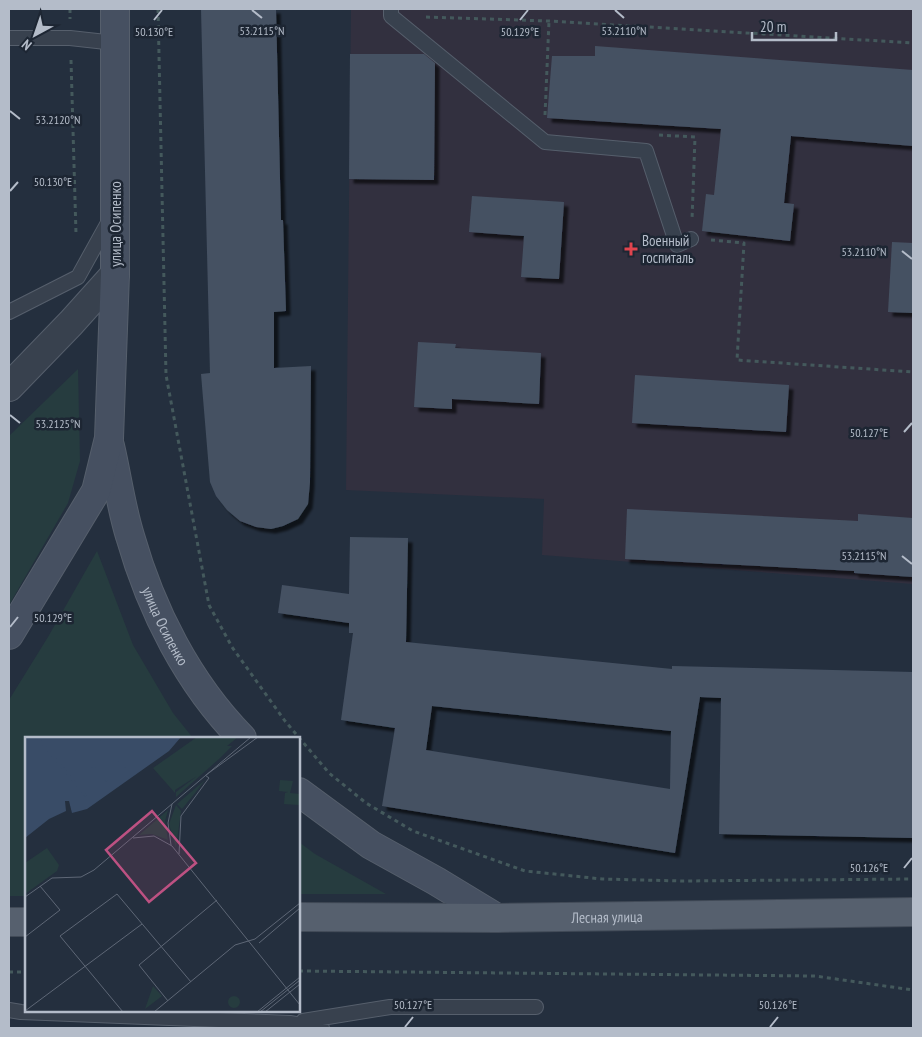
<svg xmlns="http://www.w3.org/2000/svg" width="922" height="1037" viewBox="0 0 922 1037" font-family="'PT Sans Narrow',sans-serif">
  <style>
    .medical { fill: #32303f }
    .green { fill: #263c3f }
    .building { fill: #455162; fill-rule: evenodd; filter: url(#shadow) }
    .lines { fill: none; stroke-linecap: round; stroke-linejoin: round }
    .service-casing { stroke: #565f6c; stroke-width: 16 }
    .minor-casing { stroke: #565f6c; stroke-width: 30 }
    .secondary-casing { stroke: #565f6c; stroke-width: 30 }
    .primary-casing { stroke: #414a57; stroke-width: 30 }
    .path { stroke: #44595c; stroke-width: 3; stroke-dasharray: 4 4; stroke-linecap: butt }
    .service { stroke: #38414e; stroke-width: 14 }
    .minor { stroke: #38414e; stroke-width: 28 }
    .secondary { stroke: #465061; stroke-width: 28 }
    .primary { stroke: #56606e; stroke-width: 28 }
    .ticks { fill: none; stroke: #b4bcc9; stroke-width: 2 }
    .health-dot { fill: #e0444e; stroke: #1d2633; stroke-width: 2 }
    .labels { text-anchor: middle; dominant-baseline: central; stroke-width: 5; stroke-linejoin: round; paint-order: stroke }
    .street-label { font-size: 15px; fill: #b4bcc9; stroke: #1d2633 }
    .poi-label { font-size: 15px; fill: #b4bcc9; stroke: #1d2633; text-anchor: start }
    .inset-river { fill: none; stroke: #394c67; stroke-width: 2.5 }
    .inset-road { fill: none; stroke: #5e6776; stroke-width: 1 }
    .view { fill: #bd5182; fill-opacity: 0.15; stroke: #bd5182; stroke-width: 2.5 }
    .inset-edge { fill: none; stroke: #b4bcc9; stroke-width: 2.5 }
    .ticks-label { font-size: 12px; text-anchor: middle; fill: #b4bcc9; stroke: #1d2633; stroke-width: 5; stroke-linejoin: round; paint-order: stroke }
  </style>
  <defs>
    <filter id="shadow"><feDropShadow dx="4.5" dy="4.5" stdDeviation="1" flood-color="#0009"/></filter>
  </defs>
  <rect width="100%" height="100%" fill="#242f3e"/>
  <path class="medical" d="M351 9H913V584L542 555 544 499 346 490Z"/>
  <path class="green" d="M78 369 80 461 68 503 9 605V436Z
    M97 551 133 645 173 713 193 738H26V896H9V700L48 637Z
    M299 842 315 854 386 894H299Z"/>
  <path class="building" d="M201 9H276L281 220H283L286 311 274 312V368L311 366 310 482 308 504 298 519 283 526 271 529 256 527 240 521 227 510 216 496 210 482 201 374 210 373Z
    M595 46 913 70V146L791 136 784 203 794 204 790 241 702 231 706 194 714 195 721 129 547 118 552 56H595Z
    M350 54H424L435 63 434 180 349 179Z
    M472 196 564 202 559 279 521 277 524 236 469 232Z
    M892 242 913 243V313L888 312Z
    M418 342 456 344 455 348 541 353 539 404 452 399V409L414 407Z
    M635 375 789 385 786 432 632 423Z
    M627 509 858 521V514L913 518V577L854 573V571L625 559Z
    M350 537 408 538 406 642 672 669V666L913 672V838L719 834 721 698 700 697 675 853 382 806 395 728 341 720 353 633H349V623L278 613 282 585 349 594ZM432 706 671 731 670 789 426 750Z"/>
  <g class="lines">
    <g class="service-casing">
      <path id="service" d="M391 9V16L545 142 646 151 677 245 691 239
        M9 38H70L115 43
        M9 312 78 277 109 221
        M9 1010 21 1012 290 1023 322 1028
        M303 1021 390 1007H536"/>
    </g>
    <g class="minor-casing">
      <path id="minor" d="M9 387 71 323 115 274"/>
    </g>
    <g class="secondary-casing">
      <g id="secondary">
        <path id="s1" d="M110 446C117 476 121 507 130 536 151 610 188 683 242 738"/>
        <path d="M9 635 96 491 109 438 115 274V9"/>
        <path d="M299 792 371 845 436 881 497 918"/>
      </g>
    </g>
    <g class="primary-casing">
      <g id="primary">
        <path id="s2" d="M299 917 497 918 913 912"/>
        <path d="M9 922H26"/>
      </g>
    </g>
    <path class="path" d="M70 9V19
      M158 9 166 375 209 605 232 647 285 721 329 773 366 803 413 831 525 871 602 879 682 881 913 879
      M426 17 549 21 913 43
      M71 60 76 234
      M545 115 549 21
      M659 135 695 137 692 220
      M711 240 744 243 737 360 913 372
      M299 971 815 976 913 990
      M9 972H26"/>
    <use href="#service" class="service"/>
    <use href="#minor" class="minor"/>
    <use href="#secondary" class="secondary"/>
    <use href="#primary" class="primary"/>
  </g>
  <path class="ticks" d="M252 10 262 18M615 10 624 18M154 20 162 10M520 20 528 10M10 111 20 119M10 191 18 182M902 251 912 259M10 415 20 423M904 432 912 423M902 556 912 564M10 627 18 617M904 868 912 858M405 1027 413 1017M770 1027 778 1017"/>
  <path class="health-dot" d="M628.5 241.5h5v5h5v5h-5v5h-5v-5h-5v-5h5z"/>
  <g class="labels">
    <g class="street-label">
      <text transform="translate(115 224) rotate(-90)">улица Осипенко</text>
      <text stroke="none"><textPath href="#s1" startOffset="189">улица Осипенко</textPath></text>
      <text stroke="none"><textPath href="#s2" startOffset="308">Лесная улица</textPath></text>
    </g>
    <g class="poi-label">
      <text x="642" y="240">Военный<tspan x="642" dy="17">госпиталь</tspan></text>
    </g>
  </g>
  <g transform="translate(25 737)">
    <rect width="275" height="275" fill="#242f3e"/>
    <path d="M172 0H213L202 9H207L194 22 151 60V55L172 39 150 53V56L128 31ZM180 43 170 56 157 72 152 67ZM255 43 268 44 265 56 275 57 274 68 259 67 260 56 263 55 254 54ZM151 68 156 74 151 111 144 87ZM143 73 140 84 143 103 127 97 114 98ZM22 111 34 128 32 134 0 157V126ZM128 249 137 259 120 272ZM203 265a6 6 0 1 1 12 0a6 6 0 1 1-12 0Z" fill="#263c3f"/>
    <path d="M0 0H156L144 14 62 72 47 76 44 64H40L41 74 24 82 0 101Z" fill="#394c67"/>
    <path class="inset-river" d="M12 0 61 59M39 0 82 44M70 0 101 30"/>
    <path class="inset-road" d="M181 38 233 0M108 101 129 99 147 109 275 268M146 108 143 86 147 67M154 117 156 79 184 41 180 38M0 160 27 141 56 140 69 133 226 0M0 200 35 173 15 149M234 206 275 171M143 264 114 228 192 163M0 274 117 187M98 275 35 199 92 157 166 245M129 275 210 208 230 202 275 166M232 275 275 240M235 275 275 243M240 275 275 247"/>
    <path class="view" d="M127 74 171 126 124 165 81 113Z"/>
    <rect width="275" height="275" class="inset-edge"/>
  </g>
  <g class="ticks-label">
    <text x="262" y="35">53.2115°N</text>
    <text x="624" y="35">53.2110°N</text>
    <text x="154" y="36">50.130°E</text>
    <text x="520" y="36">50.129°E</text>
    <text x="58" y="124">53.2120°N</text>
    <text x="53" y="186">50.130°E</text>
    <text x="864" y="256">53.2110°N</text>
    <text x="58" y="428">53.2125°N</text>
    <text x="869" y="437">50.127°E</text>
    <text x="864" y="560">53.2115°N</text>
    <text x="53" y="622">50.129°E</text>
    <text x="869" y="872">50.126°E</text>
    <text x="413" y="1009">50.127°E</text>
    <text x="778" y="1009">50.126°E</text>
  </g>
  <rect width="922" height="1037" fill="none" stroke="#b4bcc9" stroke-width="20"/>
  <g transform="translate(35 35) rotate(220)" stroke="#1d2633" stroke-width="4" paint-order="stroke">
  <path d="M0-4L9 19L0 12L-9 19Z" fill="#b4bcc9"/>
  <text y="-8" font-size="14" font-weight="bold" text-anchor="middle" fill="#b4bcc9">N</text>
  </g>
  <path d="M752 32v8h84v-8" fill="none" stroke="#b4bcc9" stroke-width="2.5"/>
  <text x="760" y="32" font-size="15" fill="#b4bcc9" stroke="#1d2633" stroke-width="4" paint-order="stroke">20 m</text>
</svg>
